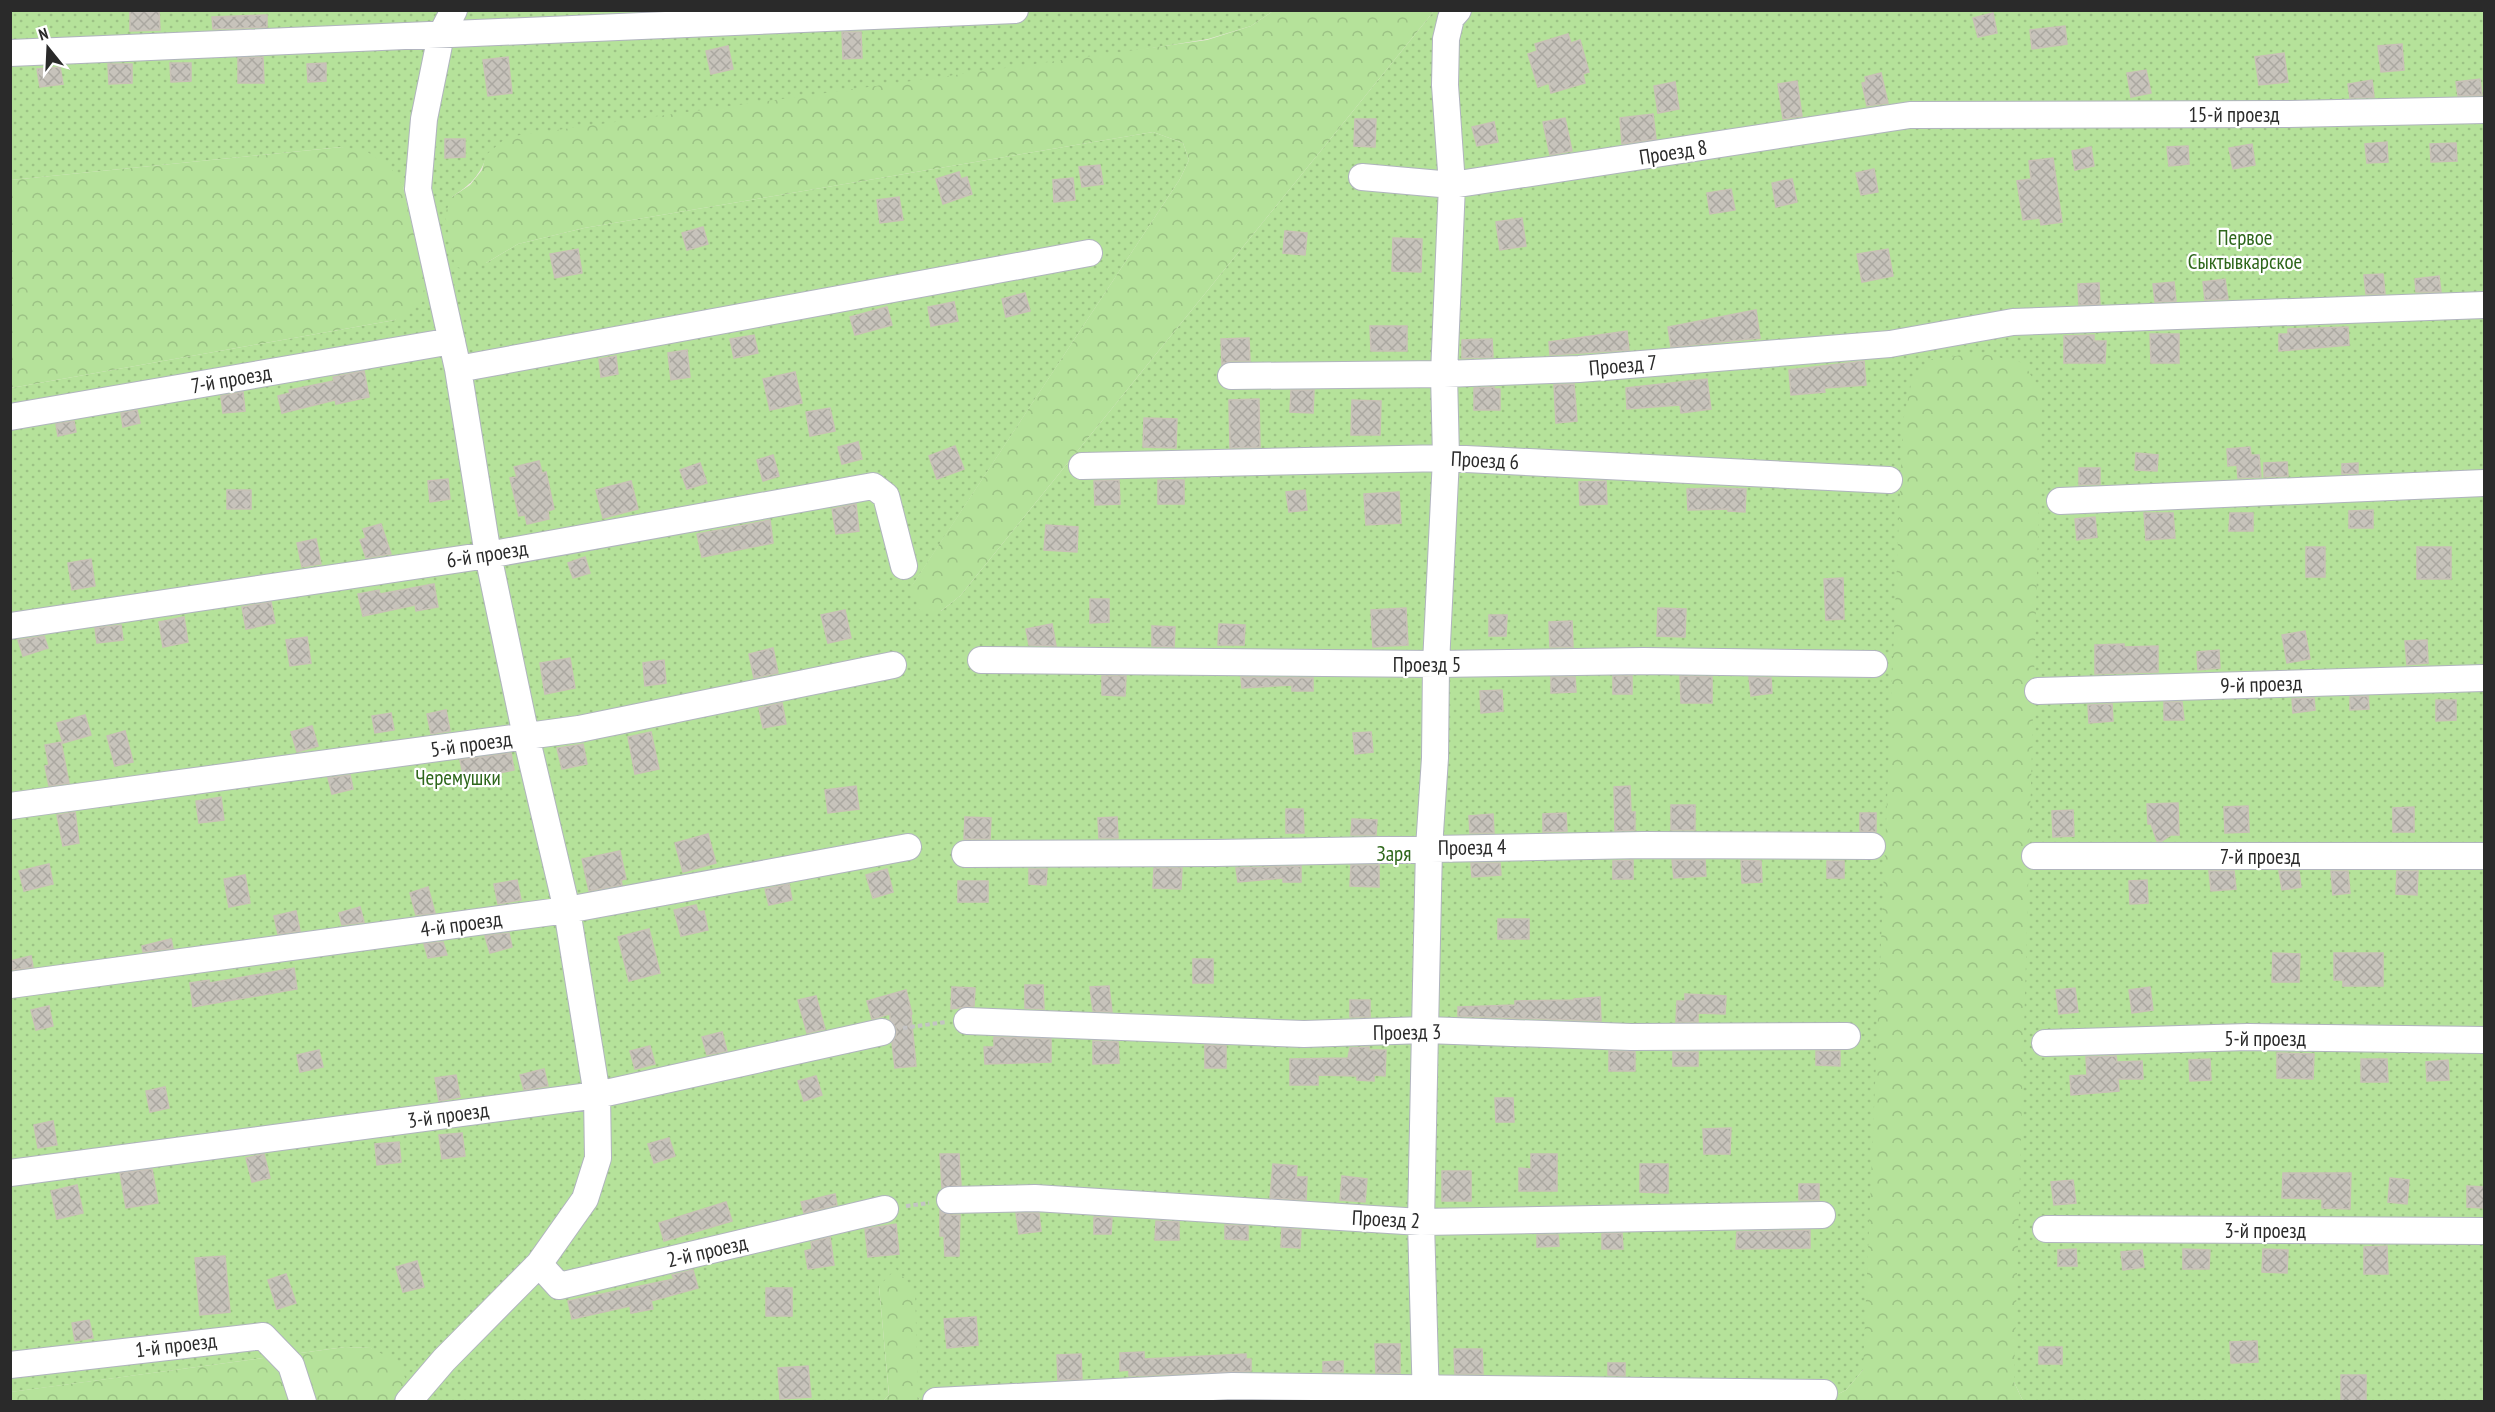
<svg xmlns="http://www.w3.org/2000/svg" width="2495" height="1412" viewBox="0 0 2495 1412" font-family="'PT Sans Narrow',sans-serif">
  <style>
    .grass { fill: url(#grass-dots) }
    .forest { fill: url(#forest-crowns) }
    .building { fill: url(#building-cross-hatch); stroke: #c8c1b6; stroke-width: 1.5 }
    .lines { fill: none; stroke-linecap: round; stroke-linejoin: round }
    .minor-casing { stroke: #b0b4be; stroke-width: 28 }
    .path { stroke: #c3c3c3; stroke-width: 4; stroke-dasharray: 4.5 3; stroke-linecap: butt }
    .minor { stroke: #fff; stroke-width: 26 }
    .labels { text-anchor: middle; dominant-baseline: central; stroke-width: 4.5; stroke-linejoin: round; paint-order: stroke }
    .street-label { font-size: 21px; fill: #2a2a2a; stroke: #fff }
    .park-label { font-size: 21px; fill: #2e671b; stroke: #fff }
  </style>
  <defs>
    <pattern id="grass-dots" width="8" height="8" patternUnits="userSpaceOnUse" patternTransform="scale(1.5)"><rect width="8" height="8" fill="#b5e29a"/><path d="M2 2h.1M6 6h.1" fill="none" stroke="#9cc285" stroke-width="1.8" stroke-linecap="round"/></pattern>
    <pattern id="forest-crowns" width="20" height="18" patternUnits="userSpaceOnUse" patternTransform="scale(1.5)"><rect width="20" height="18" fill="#b5e29a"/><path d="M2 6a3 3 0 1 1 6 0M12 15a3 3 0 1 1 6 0" fill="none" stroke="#9cc285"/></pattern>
    <pattern id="building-cross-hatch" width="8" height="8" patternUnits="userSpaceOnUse" patternTransform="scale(1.5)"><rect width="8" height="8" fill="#c7c3bb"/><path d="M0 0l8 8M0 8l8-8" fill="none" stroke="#aba8a1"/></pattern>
  </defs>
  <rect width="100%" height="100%" fill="#ece5dd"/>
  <path class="grass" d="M10 11H1273L1251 26 1208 39 487 155C480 176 470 185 452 197L486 263 518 244 584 228 1153 132 1183 143 1189 160 1180 179 912 586 921 611H941L960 596 1434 11H2484V1401H2023L2014 1382 1863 1370 1846 1390 1823 1402 921 1401 918 1397 879 1286 889 1395 883 1401H408L371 1348 345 1347 11 1392V388L395 320 425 281 403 186 342 147 11 180Z"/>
  <path class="forest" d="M1273 11H1434L960 596 941 611H920L911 587 1180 179 1189 160 1183 143 1153 132 584 228 518 244 486 263 467 271 455 266 445 214 452 197 470 185 482 170 486 155 507 137 1207 40 1251 26Z
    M342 147 366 151 390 167 403 186 425 281 422 303 395 320 11 388V180Z
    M1979 353 2024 363 2042 396 2014 1382 2023 1401 1823 1402 1846 1390 1863 1370 1903 421 1912 380 1932 359Z
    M896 1269 915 1290 918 1397 921 1401H883L889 1395 879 1286Z
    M345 1347 371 1348 399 1363 410 1390 408 1402H11L10 1392Z"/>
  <path class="building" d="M130 10H159L160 30 130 31Z
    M1993 13 1997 33 1978 37 1973 18Z
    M264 15H267V27L213 29 212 17Z
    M2065 26 2067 44 2032 49 2030 30Z
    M842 32H861L862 58 843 59Z
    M1568 34 1571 43 1580 40 1589 72 1583 74 1585 83 1551 93 1549 83 1538 87 1528 54 1537 51 1535 44Z
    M2402 44 2404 70 2381 72 2378 46Z
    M728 46 733 69 711 74 706 51Z
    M2284 53 2288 82 2259 85 2255 57Z
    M263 57 264 83H238V58Z
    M508 57 512 93 488 96 483 60Z
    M170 63H191V81L171 82Z
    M326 63V81L308 82 307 64Z
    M108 64H132V83L109 84Z
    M60 67 63 84 40 87 37 69Z
    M2146 70 2151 93 2131 97 2127 73Z
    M1881 73 1888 103 1867 106 1862 83 1866 82 1865 77Z
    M2480 79 2482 95 2458 96 2456 82Z
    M2372 80 2374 97 2350 98 2348 84Z
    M1797 81 1802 116 1783 119 1778 84Z
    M1675 82 1679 109 1658 113 1654 86Z
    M1653 114 1656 139 1622 144 1620 118Z
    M1565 118 1572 151 1550 155 1543 122Z
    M1355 119H1376L1375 147 1354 146Z
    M1494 122 1498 142 1477 146 1472 127Z
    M445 139H465V157L445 158Z
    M2387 142 2388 162 2367 163 2365 144Z
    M2456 143 2457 161 2431 162 2430 144Z
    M2252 144 2255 165 2233 169 2229 148Z
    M2188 146 2189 164 2169 166 2167 147Z
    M2091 147 2094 166 2075 170 2072 151Z
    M2053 158 2062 222 2041 225 2040 218 2023 220 2017 181 2031 179 2029 161Z
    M1100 165 1103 184 1082 187 1079 167Z
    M1874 169 1878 192 1861 195 1856 173Z
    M959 172 961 179 967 177 972 194 943 204 936 179Z
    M1073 178 1075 200 1054 202 1053 180Z
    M1792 179 1797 202 1776 207 1772 183Z
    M1731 189 1735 210 1710 214 1707 193Z
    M899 197 903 220 880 223 877 200Z
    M1522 218 1526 246 1500 250 1496 222Z
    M703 227 708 244 687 250 682 233Z
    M1285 231 1307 233 1305 255 1283 253Z
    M1393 238 1422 239 1421 272 1392 271Z
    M578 249 582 273 555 278 550 254Z
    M1888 249 1893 276 1862 282 1857 254Z
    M2383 274 2385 294H2366L2364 275Z
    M2439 276 2441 292H2416L2415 279Z
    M2225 279 2228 299 2205 300 2203 282Z
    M2174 282 2176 301 2155 302 2153 284Z
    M2099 283 2100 304 2079 305 2078 284Z
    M1025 293 1030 311 1006 317 1002 299Z
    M954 302 958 321 931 326 928 307Z
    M887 307 892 325 855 335 850 317Z
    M1756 310 1760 338 1671 347 1668 327Z
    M1370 326H1407V351H1371Z
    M2348 327 2349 345 2279 351V334H2288V329Z
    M1627 331 1629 350 1550 355 1549 342Z
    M2150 334H2179V363H2151Z
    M754 335 758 353 734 358 730 339Z
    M2094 335V341H2106L2105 363H2064V336Z
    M1249 338 1250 361H1230L1222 365 1221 339Z
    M1492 339 1493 357 1462 358V340Z
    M687 350 690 377 671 380 668 353Z
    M616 356 618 374 601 377 599 359Z
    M1864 361 1866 385 1824 388 1825 392 1791 395 1789 370Z
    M364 371 369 397 336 404 335 400 282 413 278 396 290 393 289 390 334 381 333 377Z
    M795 372 802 403 770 410 763 379Z
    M1707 379 1711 409 1681 413 1680 405 1627 409 1626 388Z
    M1574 384 1577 421 1556 423 1554 385Z
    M1494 387V389H1500V410H1474V388Z
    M1291 390H1314L1313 413 1290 412Z
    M243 392 245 411 223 413 221 396Z
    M1259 399 1260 447 1230 448 1229 400Z
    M1352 400 1381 401 1380 435H1351Z
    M830 408 835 431 810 436 806 412Z
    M137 410 140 423 123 427 121 413Z
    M1144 418 1177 419 1176 448 1143 447Z
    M74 421 76 432 58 436 56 424Z
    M858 442 862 459 842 464 838 447Z
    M955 446 964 469 937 479 929 456Z
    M2250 447 2251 455H2259L2261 477 2238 478 2237 465 2228 466 2227 449Z
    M2136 453 2158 455 2157 471 2135 470Z
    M773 455 779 476 763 481 757 460Z
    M539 461 542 473 546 472 554 509 548 511 549 519 527 524 525 515 519 516 510 478 517 477 514 467Z
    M2287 462 2288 476 2264 477V463Z
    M700 463 707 483 687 489 680 470Z
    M2358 463V473L2342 474V464Z
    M2079 468H2100V484L2079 485Z
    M448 479 450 499 430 502 428 481Z
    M1119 480 1120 504 1095 505 1094 481Z
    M1158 480H1184V504H1158Z
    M631 481 638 509 603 518 596 490Z
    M1606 481 1607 504 1580 505 1579 482Z
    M1718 488 1746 489 1745 512 1728 511V509L1688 510 1687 489Z
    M227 490H251V509H227Z
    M1305 490 1307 510 1289 512 1286 492Z
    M1399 492 1401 523 1366 525 1364 494Z
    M856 504 859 531 836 534 832 509Z
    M2373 510V528H2349V511Z
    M2144 513H2173L2175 538 2146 540Z
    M2230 513H2253V531H2229Z
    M2095 517 2097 537 2077 540 2075 519Z
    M770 520 773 543 702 557 697 534Z
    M381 524 391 554 366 558 360 540 366 538 363 529Z
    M1046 525 1078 527 1077 552 1044 550Z
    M316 539 321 564 302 567 297 543Z
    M2306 547H2325V577H2306Z
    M2417 547H2451V579H2417Z
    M585 557 590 573 573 578 568 563Z
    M91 559 95 586 72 590 68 563Z
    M1843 578 1844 619 1826 620 1824 579Z
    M434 584 438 607 416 611 415 605 363 616 358 594 379 590 380 594Z
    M1090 599H1109V622L1090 623Z
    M271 602 275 623 246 629 242 607Z
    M1406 608 1408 645 1373 647 1371 610Z
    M1658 608 1686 609 1685 637 1657 636Z
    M845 610 851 638 828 643 821 615Z
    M1489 615H1507L1506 636H1489Z
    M184 617 188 642 163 647 159 622Z
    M1572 621 1573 647H1550L1549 622Z
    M1052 624 1056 646 1029 645 1026 629Z
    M1219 624 1245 625 1244 645H1218Z
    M121 625 123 640 97 643 95 628Z
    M1152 626 1175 627 1174 647 1152 646Z
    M2305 631 2310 659 2287 663 2282 635Z
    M44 636 48 648 23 656 18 640Z
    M307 637 311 663 290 666 286 640Z
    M2427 640 2428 663 2407 665 2405 641Z
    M2124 644V647L2158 646V672L2095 674V645Z
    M773 648 778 673 754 678 749 654Z
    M2219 650 2220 668 2198 670 2197 652Z
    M570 658 575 688 545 694 540 663Z
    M664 660 666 683 645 686 643 663Z
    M1102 676H1126L1125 696 1102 695Z
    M1613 676H1632V694H1613Z
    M1680 676 1712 677V703H1681Z
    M1241 677 1313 678V691H1292V685L1242 688Z
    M1551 677H1575L1576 692 1551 693Z
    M1749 677 1771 678 1772 693 1751 696Z
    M1502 690 1503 711 1481 713 1480 691Z
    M2368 696 2369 709 2350 710V697Z
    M2314 698 2315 710 2293 713 2292 699Z
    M2436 700H2456V720L2436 721Z
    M2164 702H2182L2184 720H2164Z
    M782 703 786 724 763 728 759 708Z
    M2112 704 2113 721 2089 723 2088 705Z
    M446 710 450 731 431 734 427 714Z
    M391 713 394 730 375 733 372 716Z
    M85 715 91 735 63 743 57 723Z
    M312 726 318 746 297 752 291 732Z
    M125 731 133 762 115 766 107 736Z
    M651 732 659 769 635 774 628 737Z
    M1371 732 1373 752 1355 754 1353 733Z
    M61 742 69 783 49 786 45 766 49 765 45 745Z
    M583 744 587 764 562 769 557 748Z
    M511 753 514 770 490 775V779L465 784 460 760Z
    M350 775 353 789 332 794 328 778Z
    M856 786 859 809 828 813 825 790Z
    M1630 786 1631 812H1635V830L1615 831 1614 787Z
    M221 797 224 820 199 823 196 801Z
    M2178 803 2179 835H2171L2162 841H2157L2151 824H2148L2147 804Z
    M1671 805H1695V830H1671Z
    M2248 806 2249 832 2225 833 2224 807Z
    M2414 807V832H2393V808Z
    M1286 809H1303L1304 833H1286Z
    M2073 810 2074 836 2053 837 2052 811Z
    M75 812 79 843 63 846 57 815Z
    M1566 813 1567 831 1543 832V814Z
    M1860 813H1876V832L1860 831Z
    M1493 814 1494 833H1470L1469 816Z
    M965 817 991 818 990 839H964Z
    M1117 817 1118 838H1099L1098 818Z
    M1352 819 1377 820 1376 835H1351Z
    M708 834 716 863 683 872 675 843Z
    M620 851 626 879 621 880 622 885 589 891 582 859Z
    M1633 860V879H1613V861Z
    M1672 860H1705L1706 876 1674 878Z
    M1741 860 1761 861 1762 882 1742 883Z
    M1827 861H1844V878H1827Z
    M1471 863H1500L1501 875 1472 877Z
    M49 864 53 884 24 891 19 871Z
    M1351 865H1379V887L1350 886Z
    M1301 866V882H1283V878L1238 882 1236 868Z
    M1154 868H1182L1181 889 1153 888Z
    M887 869 893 892 873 898 866 875Z
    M1029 869H1047L1046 885 1029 884Z
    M2209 871H2234L2236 889 2211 891Z
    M2279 871H2299L2301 887 2282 890Z
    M2331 871H2348L2350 893 2333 895Z
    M2397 871H2418L2417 895 2396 894Z
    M245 875 250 903 229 907 224 879Z
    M517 880 521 900 498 904 494 884Z
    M2147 880 2148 903 2130 904 2129 881Z
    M958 881H988V902H958Z
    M789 884 792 900 769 905 765 889Z
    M428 887 435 913 416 915 410 893Z
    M696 905 698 912 704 911 708 930 681 936 674 910Z
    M360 907 364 922 342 925 339 913Z
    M296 911 300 931 278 934 274 916Z
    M1498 919H1529V939H1498Z
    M649 929 660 973 629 981 618 937Z
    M509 933 512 947 490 953 485 936Z
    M171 939 173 948 143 952 142 946Z
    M443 942 447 955 428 958 424 944Z
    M2273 953 2300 954 2299 982H2272Z
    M2334 953H2383V986H2343V980H2334Z
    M31 956 33 967 13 970 10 961Z
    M1193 959H1213V983H1193Z
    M294 968 297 989 193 1007 190 983 209 980 210 983Z
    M1025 985H1043L1044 1009 1025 1008Z
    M1109 986 1112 1012 1093 1011 1090 987Z
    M952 987 975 988 974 1006 951 1009Z
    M2150 987 2153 1010 2132 1013 2129 990Z
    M2075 988 2078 1012 2059 1014 2056 990Z
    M906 990 912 1014 911 1015 916 1066 895 1068 892 1043 896 1036V1028L890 1020V1014L872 1019 867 1001Z
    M1685 994 1726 996 1725 1014 1698 1013V1022H1676L1677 1001H1685Z
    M816 996 825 1029 807 1033 798 1000Z
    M1600 997 1601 1021 1458 1016V1007L1515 1005V1001L1574 1000V999Z
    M1350 1000H1370V1017H1350Z
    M49 1006 53 1026 36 1030 31 1010Z
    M722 1032 727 1051 707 1055 702 1037Z
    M994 1037 1051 1039V1062L985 1064 984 1047H994Z
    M1093 1041 1118 1042 1119 1063 1093 1064Z
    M1205 1045 1226 1046V1068H1205Z
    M650 1046 655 1064 635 1069 630 1051Z
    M1369 1047V1050H1386L1385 1076 1374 1075V1081L1357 1080V1076L1318 1075V1085H1290V1059L1348 1058 1350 1048Z
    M319 1050 323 1067 300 1072 297 1055Z
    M1609 1051 1635 1052V1071H1609Z
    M1816 1051H1840V1066L1816 1065Z
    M1673 1052H1698V1066H1673Z
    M2277 1053 2314 1054 2313 1079 2277 1078Z
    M2116 1056 2117 1062 2142 1061 2143 1079H2118L2119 1091 2071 1095 2070 1076 2087 1075 2086 1057Z
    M2210 1059 2211 1080 2190 1081 2189 1060Z
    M2361 1059H2387L2388 1082H2361Z
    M2448 1060 2449 1080 2427 1081 2426 1062Z
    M544 1069 548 1086 524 1090 520 1075Z
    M456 1075 460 1097 439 1101 435 1078Z
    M816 1076 822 1095 804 1101 798 1081Z
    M165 1087 169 1108 150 1112 146 1091Z
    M1495 1098H1513L1514 1122H1496Z
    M53 1121 57 1145 38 1148 34 1125Z
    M1731 1128 1730 1154H1704L1703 1129Z
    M462 1133 465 1156 442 1159 439 1135Z
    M669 1138 675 1156 654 1163 648 1144Z
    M399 1142 401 1162 377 1165 375 1144Z
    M264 1154 270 1178 252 1182 246 1158Z
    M940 1154H959L961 1185 942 1188Z
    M1531 1154H1557V1191H1519V1168L1531 1169Z
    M1273 1164 1297 1166 1296 1177H1307L1306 1200 1270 1198Z
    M1640 1164H1668V1193L1640 1192Z
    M152 1169 158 1203 126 1208 120 1173Z
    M1442 1171H1471V1201H1442Z
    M2283 1173H2351L2350 1209 2322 1208V1199L2282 1198Z
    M1342 1176 1367 1179 1365 1202 1340 1200Z
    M2390 1178 2409 1180 2407 1204 2388 1202Z
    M2073 1180 2076 1203 2054 1205 2051 1182Z
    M1799 1184H1819V1200H1799Z
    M77 1185 83 1213 57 1219 51 1191Z
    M2467 1186 2484 1187V1208L2467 1207Z
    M835 1194 837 1205 804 1213 801 1202Z
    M726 1202 732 1221 664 1241 659 1223Z
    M940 1211 950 1215H960L959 1256H945L944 1236H940Z
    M1016 1213H1039L1041 1231 1019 1234Z
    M1094 1217 1112 1218 1111 1234H1094Z
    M1156 1221 1179 1222V1240H1155Z
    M896 1224 899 1254 868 1257 865 1229Z
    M1225 1225 1248 1226V1240L1225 1239Z
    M1282 1228 1301 1230 1300 1248 1281 1247Z
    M1810 1230V1248L1736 1249 1737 1232Z
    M1622 1233 1623 1249H1602V1234Z
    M1537 1235H1558L1559 1246 1537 1247Z
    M830 1237 834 1265 808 1269 805 1251 812 1249 811 1242Z
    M2387 1246 2388 1274H2364V1247Z
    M2076 1249 2077 1266H2058V1250Z
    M2183 1249 2210 1250 2209 1269H2183Z
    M2263 1249 2288 1250 2287 1273 2262 1272Z
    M2142 1250 2144 1267 2123 1270 2121 1252Z
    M225 1256 230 1312 200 1315 195 1258Z
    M417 1261 424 1287 403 1292 396 1267Z
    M693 1270 698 1288 651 1301 653 1309 631 1313 630 1306 572 1319 568 1301 674 1279 672 1275Z
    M286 1274 296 1303 277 1309 268 1280Z
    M766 1288H792V1316H766Z
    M976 1317 978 1345 947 1348 944 1319Z
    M89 1320 93 1338 75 1341 72 1323Z
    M2257 1341 2258 1362 2231 1363 2230 1342Z
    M1375 1344H1400V1373H1376Z
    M2039 1347H2062V1364H2039Z
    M1454 1349H1482L1483 1374H1455Z
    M1144 1352V1359L1246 1354V1359H1251V1371L1129 1376V1370L1120 1371V1353Z
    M1081 1354 1082 1379 1058 1380 1057 1355Z
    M1343 1361V1372H1323V1362Z
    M1608 1363H1625V1376L1608 1375Z
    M808 1366 811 1397 780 1399 778 1368Z
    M2341 1375H2366V1401H2341Z"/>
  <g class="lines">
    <g class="minor-casing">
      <path id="minor" d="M10 53 1015 10
        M1362 177 1452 185 1910 115 2289 114 2484 110
        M458 369 1089 253
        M1231 376 1444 374 1579 369 1890 344 2013 322 2484 305
        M10 417 452 341
        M1082 466 1446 458 1889 480
        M2060 501 2484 483
        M10 626 488 555 873 486 886 496 904 566
        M981 660 1436 664 1644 661 1874 664
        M2038 691 2484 678
        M10 806 579 729 893 665
        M965 854 1216 853 1643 845 1872 846
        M2035 856H2484
        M10 985 567 910 908 847
        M967 1021 1304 1034 1425 1030 1631 1037 1847 1036
        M2045 1043 2248 1037 2484 1040
        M10 1173 597 1095 882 1032
        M950 1200 1035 1198 1421 1222 1822 1215
        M2046 1229 2484 1231
        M539 1264 559 1286 885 1209
        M10 1365 263 1336 291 1365 303 1402
        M936 1401 1232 1386 1824 1393
        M408 1402 444 1360 539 1264 585 1199 598 1158 597 1095 567 910 526 736 488 555 458 369 418 189 424 119 441 35 454 10
        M1426 1402 1421 1222 1425 1030 1429 848 1435 758 1436 664 1446 458 1444 374 1452 185 1445 85 1446 39 1451 18 1458 10"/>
    </g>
    <path class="path" d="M903 1028 946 1022
      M906 1206 929 1203"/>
    <use href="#minor" class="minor"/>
  </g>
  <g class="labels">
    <g class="street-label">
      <text x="2234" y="114">15-й проезд</text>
      <text transform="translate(1673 152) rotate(-9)">Проезд 8</text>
      <text transform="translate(1623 365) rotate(-5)">Проезд 7</text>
      <text transform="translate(231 379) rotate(-10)">7-й проезд</text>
      <text transform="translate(1485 460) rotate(3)">Проезд 6</text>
      <text transform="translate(487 554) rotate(-9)">6-й проезд</text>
      <text x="1427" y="664">Проезд 5</text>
      <text transform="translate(2261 684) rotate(-2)">9-й проезд</text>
      <text transform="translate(471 744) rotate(-8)">5-й проезд</text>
      <text transform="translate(1472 847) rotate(-1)">Проезд 4</text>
      <text x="2260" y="856">7-й проезд</text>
      <text transform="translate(461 924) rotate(-8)">4-й проезд</text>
      <text transform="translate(1407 1032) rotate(-1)">Проезд 3</text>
      <text x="2265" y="1038">5-й проезд</text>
      <text transform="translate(448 1115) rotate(-8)">3-й проезд</text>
      <text transform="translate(1386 1219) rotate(3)">Проезд 2</text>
      <text x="2265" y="1230">3-й проезд</text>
      <text transform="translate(707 1251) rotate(-13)">2-й проезд</text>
      <text transform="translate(176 1345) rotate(-7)">1-й проезд</text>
    </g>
    <g class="park-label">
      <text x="2245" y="237">Первое<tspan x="2245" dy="24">Сыктывкарское</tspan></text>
      <text x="458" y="777">Черемушки</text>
      <text x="1394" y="853">Заря</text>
    </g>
  </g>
  <rect width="2495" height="1412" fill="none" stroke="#2a2a2a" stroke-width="24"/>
  <g transform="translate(48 48) rotate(342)" stroke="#ffffff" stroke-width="4.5" paint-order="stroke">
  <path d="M0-4.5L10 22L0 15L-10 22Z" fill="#2a2a2a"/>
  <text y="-9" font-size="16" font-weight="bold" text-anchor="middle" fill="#2a2a2a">N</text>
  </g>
</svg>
